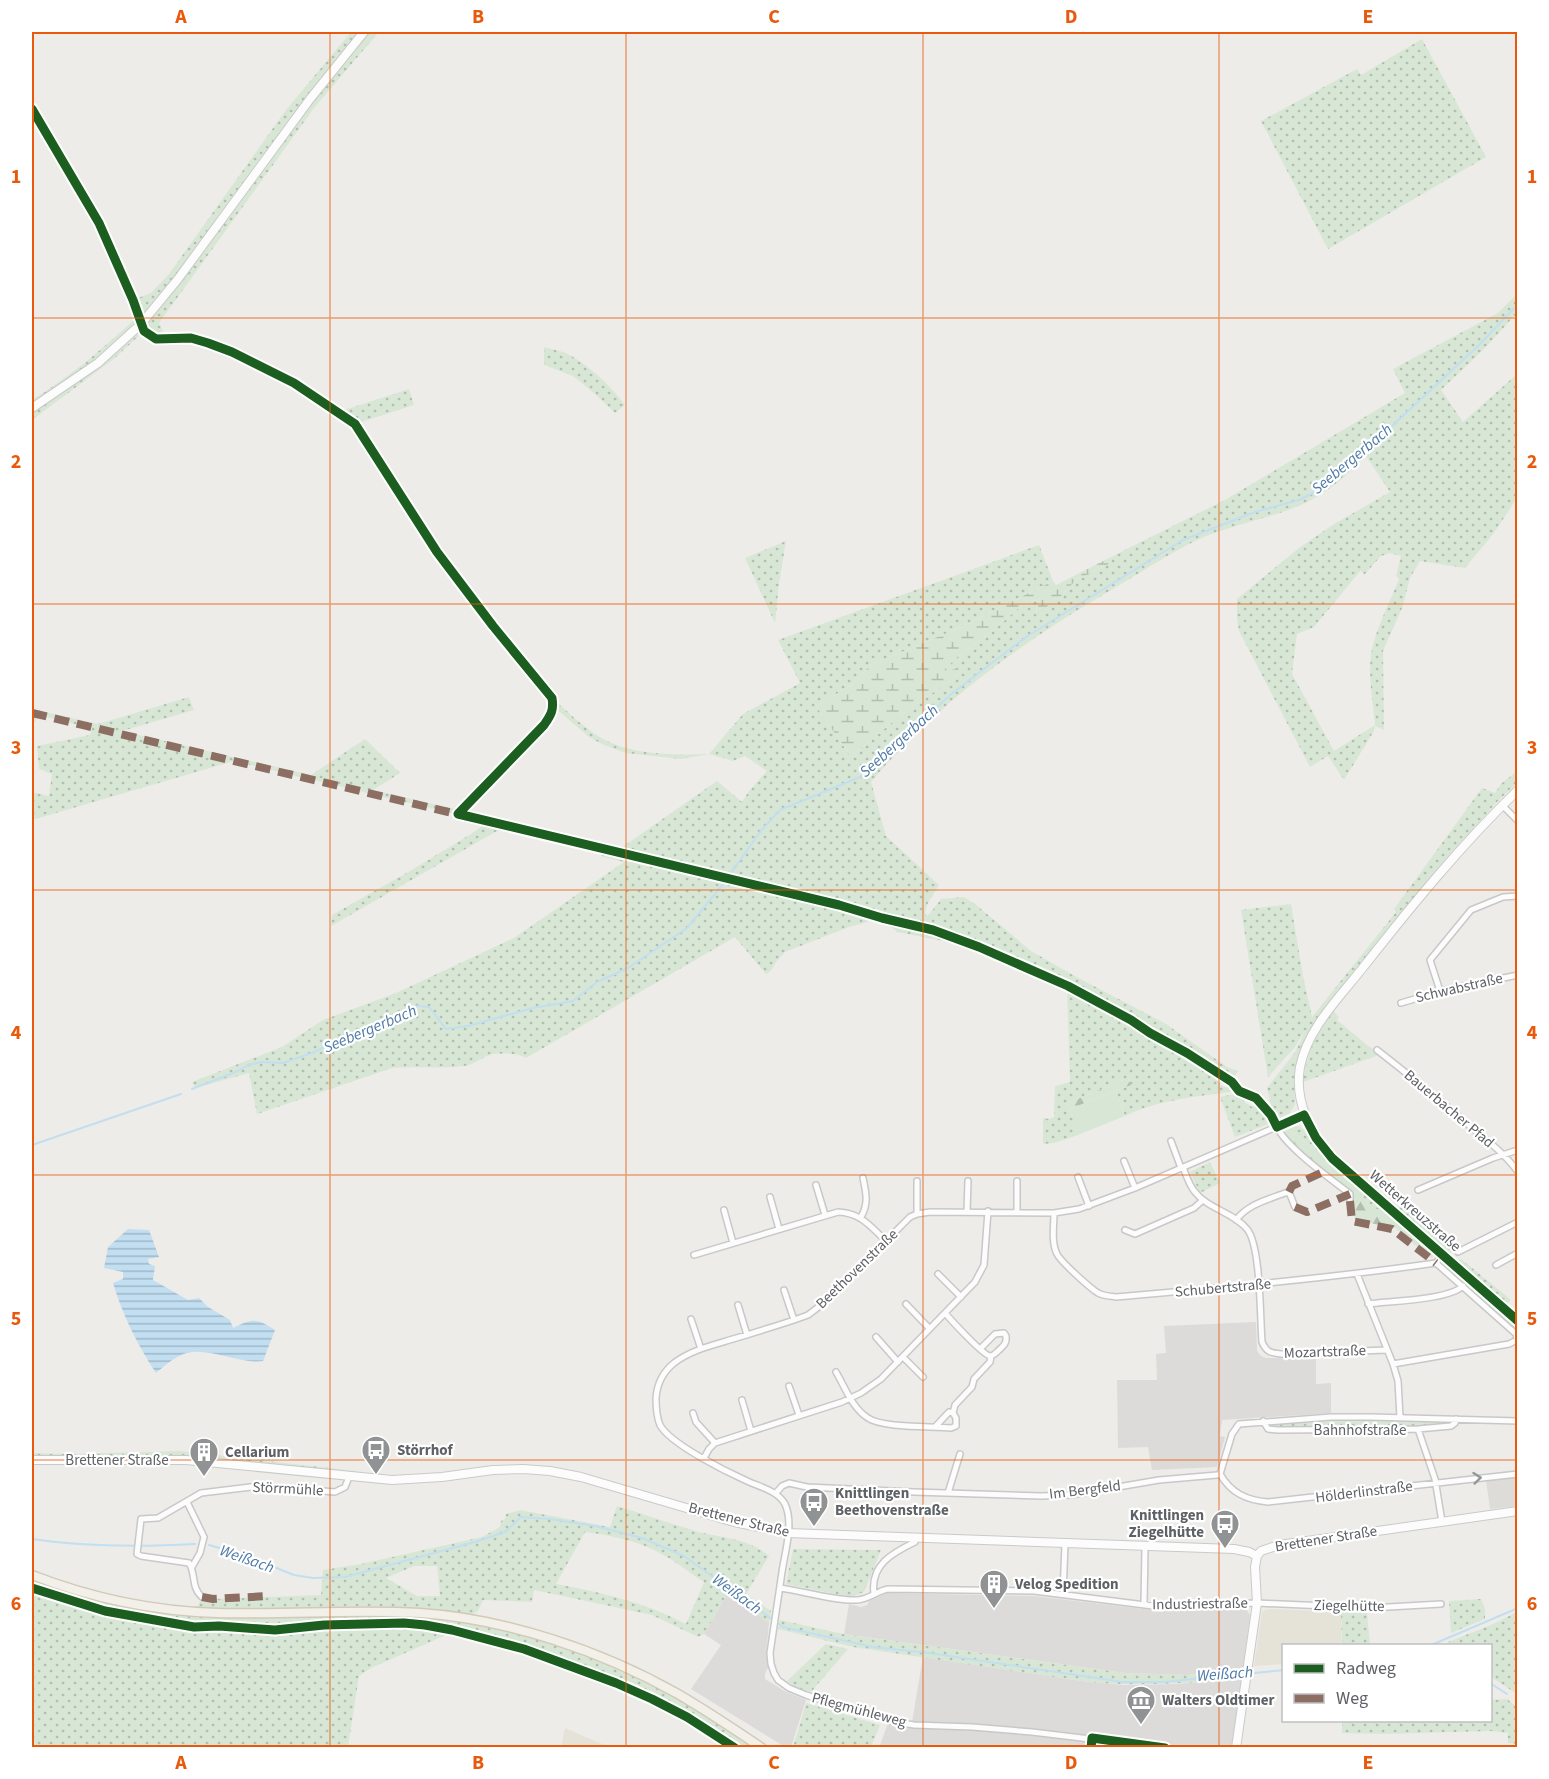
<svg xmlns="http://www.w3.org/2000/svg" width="1549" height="1779" viewBox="0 0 1549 1779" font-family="'Source Sans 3',sans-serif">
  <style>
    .commercial { fill: #e5e2d7 }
    .industrial { fill: #dcdbd9 }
    .education { fill: #dedcd8 }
    .green { fill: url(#green-dots); fill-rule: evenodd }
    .forest { fill: url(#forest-firs) }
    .wetland { fill: url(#wetland-marsh) }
    .pitch { fill: #d8e7d5 }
    .water { fill: url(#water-rules) }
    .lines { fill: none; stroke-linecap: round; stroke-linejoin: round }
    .stream { stroke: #c2def1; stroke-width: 2 }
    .street-casing { stroke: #c8c8c8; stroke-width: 8 }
    .secondary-casing { stroke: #cacac9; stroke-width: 10 }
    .primary-casing { stroke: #d2cab9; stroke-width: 11 }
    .street { stroke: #fcfcfc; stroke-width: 5 }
    .secondary { stroke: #fcfcfc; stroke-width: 8 }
    .primary { stroke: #f2f0e9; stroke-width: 8 }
    .quiet { stroke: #8d6e63; stroke-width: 8; stroke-dasharray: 15 8; stroke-linecap: butt }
    .cycleway-casing { stroke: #fff; stroke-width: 13 }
    .cycleway { stroke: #1b5e20; stroke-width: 9 }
    .oneway { stroke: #95979a }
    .grid { fill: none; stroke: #e8590c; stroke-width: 1.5; stroke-opacity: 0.55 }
    .labels { text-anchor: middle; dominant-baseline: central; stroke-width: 4.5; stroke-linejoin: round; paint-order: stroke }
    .street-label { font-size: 15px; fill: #5e6165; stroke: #fff }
    .poi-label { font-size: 15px; font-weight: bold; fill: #5e6165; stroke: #fff; text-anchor: start }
    .water-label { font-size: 16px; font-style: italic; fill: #4e7aa6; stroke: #fff }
    .neatline { fill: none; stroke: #e8590c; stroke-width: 2 }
    .grid-label { font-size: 20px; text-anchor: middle; font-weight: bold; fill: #e8590c }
  </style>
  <defs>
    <pattern id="green-dots" width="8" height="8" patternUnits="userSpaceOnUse" patternTransform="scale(1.5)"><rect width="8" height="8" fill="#d8e7d5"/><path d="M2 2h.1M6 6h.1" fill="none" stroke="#b2bfb0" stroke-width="1.8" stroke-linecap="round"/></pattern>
    <pattern id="forest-firs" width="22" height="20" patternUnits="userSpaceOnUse" patternTransform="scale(1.5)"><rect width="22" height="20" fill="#d8e7d5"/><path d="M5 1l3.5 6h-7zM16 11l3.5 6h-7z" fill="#b2bfb0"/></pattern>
    <pattern id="wetland-marsh" width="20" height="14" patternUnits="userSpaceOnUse" patternTransform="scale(1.5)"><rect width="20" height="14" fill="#d8e7d5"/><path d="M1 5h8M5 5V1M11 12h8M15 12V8" fill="none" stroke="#b2bfb0"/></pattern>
    <pattern id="water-rules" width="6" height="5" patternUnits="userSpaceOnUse" patternTransform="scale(1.5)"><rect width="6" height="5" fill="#c2def1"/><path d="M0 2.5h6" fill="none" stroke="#a1b7c7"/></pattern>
  </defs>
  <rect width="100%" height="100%" fill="#edece8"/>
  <path class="commercial" d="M1272 1609 1341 1612V1645L1284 1646 1283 1664 1254 1666 1262 1612 1265 1610Z
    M565 1728 609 1747H561Z"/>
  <path class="industrial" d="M1256 1322 1257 1351 1261 1356 1266 1358H1316V1384L1331 1383V1413L1222 1420 1220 1436 1225 1437 1217 1467 1152 1470 1148 1447 1118 1448 1117 1380H1157L1156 1354 1166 1353 1164 1326Z
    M887 1593 1034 1596 1160 1611 1246 1609 1250 1615 1243 1668 1188 1675 1125 1673 844 1634 849 1604 861 1607 867 1605 869 1601Z
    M727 1594 769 1623 766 1654 768 1668 765 1673V1679L786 1692 806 1700 791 1747H785L691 1689 721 1645 704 1634Z
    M923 1657 1089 1682 1124 1685 1177 1684 1242 1678 1232 1747 879 1748 888 1723 911 1728Z"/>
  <path class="education" d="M1517 1476V1506L1490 1509 1486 1480Z"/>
  <path class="green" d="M351 32H379L314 108 159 323 166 338 156 339 144 331 115 358 32 420V408L83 374 109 350 32 406V400C71 376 105 347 138 316L133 300 151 293 169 274 286 110Z
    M1422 39 1486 157 1328 249 1261 121 1357 69 1361 75Z
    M1517 294V313L1484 349 1441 390 1463 422 1517 374V498L1494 533 1465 568 1420 561 1410 578 1402 608 1383 651 1384 730 1375 726 1374 731 1344 780 1328 756 1310 767 1239 631 1237 618V599L1299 548 1334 524 1390 492 1366 456C1346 476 1326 494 1301 505 1266 520 1227 525 1193 542 1169 554 1146 569 1123 583 1030 637 940 699 871 782L886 836 939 885 928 903 925 912 927 917 941 899 964 897 975 904 1031 951 1071 974 1166 1024 1227 1067 1238 1071 1232 1080 1222 1074 1220 1076 1223 1079 1220 1085 1227 1088 1229 1085 1232 1087 1233 1090 1230 1092C1194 1097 1158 1100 1125 1116L1116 1091 1131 1085 1128 1078 1068 1103 1078 1135 1054 1143 1043 1144V1118L1049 1119 1054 1117 1055 1086 1070 1082 1067 986 965 942 964 945 897 932 882 918 849 927 785 952 776 962 771 971 766 974 735 937 526 1058C517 1053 505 1053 494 1054 486 1054 475 1065 464 1066 439 1069 416 1066 392 1068L257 1114 249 1073 195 1088 192 1082 282 1047 323 1020 396 993 514 938 624 862 604 857 583 845 513 827 514 831H497L331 926 332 915 410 871 471 834 488 822 234 761 32 820V792L49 796 52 774 39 769 37 746 90 735 92 728 37 715 35 722 32 721V709L98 724 189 697 194 710 122 731 311 775 365 739 400 773 373 790 621 848 717 781 742 802 749 791 767 771 745 756 733 761 709 754 681 759 626 753 604 745 589 737 553 706 552 698C565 709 578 722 592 732 625 756 670 755 709 754L743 714 800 683 778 640 1039 545 1053 581 959 628 871 665 850 686 816 706 851 757 896 719 945 684 967 666 940 674 957 657 990 633 1028 600 1040 601 1035 613 1060 597 1075 581 1109 564 1113 556 1225 500 1405 393 1393 369 1498 313ZM1390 553 1401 556 1396 576 1399 579C1390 602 1375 630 1371 654 1368 677 1373 702 1375 725L1334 751 1292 674 1297 634 1314 627 1361 570 1364 575 1381 556ZM1153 1034 1185 1046 1186 1055H1185Z
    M544 347C550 349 557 350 563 352 585 361 611 386 625 405L615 413 595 394 573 376 544 365Z
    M409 389 414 405 355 424 338 412Z
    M786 541 779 584 775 623 745 558Z
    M1517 771V783L1496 803 1424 886 1323 1013 1296 1069 1294 1083 1295 1104 1290 1113 1279 1118 1272 1109 1267 1088 1295 1052 1306 1029 1295 1047 1268 1077 1241 910 1291 904 1303 976 1312 1017 1396 912 1394 909 1482 788 1495 793 1501 784Z
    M1333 1011 1339 1017 1337 1020 1379 1055 1303 1082C1306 1056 1316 1031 1333 1011Z
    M1240 1093 1245 1095 1244 1102 1252 1107 1258 1103 1273 1122 1235 1137 1220 1097Z
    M1296 1126C1308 1128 1314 1143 1321 1153L1287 1129Z
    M1210 1162 1220 1183 1200 1193 1190 1172Z
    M1363 1191 1385 1209 1377 1210 1362 1198Z
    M1400 1205 1453 1251 1448 1256 1394 1209Z
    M1415 1236 1434 1252 1432 1258 1410 1241Z
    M1461 1259 1504 1294 1511 1300 1505 1305 1457 1263Z
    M1448 1266 1517 1327V1333L1446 1268Z
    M1373 1419 1447 1421V1425L1420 1427 1279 1428 1274 1427V1424Z
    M179 1451 356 1471 357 1473 199 1458 149 1455H32V1453L71 1454Z
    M617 1506C644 1514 671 1524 699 1532 723 1538 750 1539 769 1556L746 1594 771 1611 769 1623 727 1594 704 1634 698 1637 652 1615 534 1590 532 1602 483 1600 478 1611 472 1615 424 1608 365 1606 321 1607 322 1616C355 1619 389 1615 422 1618 510 1625 596 1654 672 1696 700 1712 727 1730 753 1747H738L688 1716 653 1697 577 1666 524 1648 449 1631 444 1636 371 1668 359 1676 348 1747 32 1748V1592L37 1591 32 1588V1580L43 1585 47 1581 117 1602 212 1612 197 1608 202 1597 213 1599 321 1595 323 1570 361 1564 482 1537 500 1527 501 1521 505 1519 506 1514 520 1510 610 1527ZM585 1532C614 1536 640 1541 665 1556 679 1563 690 1574 704 1582L686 1624C647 1603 600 1592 556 1584ZM414 1566H437L440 1596H417L386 1578Z
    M793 1549 881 1550 864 1592 851 1597 786 1584Z
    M1481 1599 1485 1609V1619L1451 1633 1449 1601Z
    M1341 1612 1367 1613 1370 1645H1342Z
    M1517 1612V1694L1491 1677 1490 1646 1449 1645 1448 1642 1491 1625Z
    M780 1620 843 1634 1125 1673 1188 1675 1243 1668 1242 1678C1191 1683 1140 1687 1089 1682L853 1647 778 1629Z
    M826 1644 848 1649 811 1692 797 1688 787 1681Z
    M1507 1699 1517 1707V1744L1508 1743V1733L1491 1731 1383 1734 1342 1733V1721L1490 1720 1491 1700Z
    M806 1703 880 1725 871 1747H793Z"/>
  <path class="forest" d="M1128 1078 1131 1085 1070 1109 1068 1103Z
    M1287 1129 1321 1153 1363 1191 1362 1198 1377 1209H1385L1415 1236 1410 1241 1394 1227 1362 1222 1355 1219 1351 1193 1288 1140 1284 1133Z"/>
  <path class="wetland" d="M1113 556 1109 564 1075 581 1060 597 1035 615 1040 601 1028 600 990 633 957 657 941 673 969 665 945 684 896 719 851 757 816 706 850 686 871 665 959 628 1053 581 1056 585Z"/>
  <path class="pitch" d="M1116 1091 1125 1116 1078 1135 1070 1109Z"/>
  <path class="water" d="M128 1229 149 1230 159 1257 148 1259 149 1264 155 1266 153 1280 188 1300 199 1298 208 1307 230 1320 233 1328C254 1318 256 1318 275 1330L263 1361C237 1365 203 1343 179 1356 171 1360 163 1367 156 1373 137 1344 123 1316 113 1283L123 1279V1272L104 1268 108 1247Z"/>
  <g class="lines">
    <path class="stream" d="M192 1089 238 1071 248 1065 262 1062 283 1063 312 1053 337 1041 405 1017 417 1006 429 1007 446 1029 468 1026 533 1008 573 1001 597 982 628 968 687 928 723 884 760 832 780 810 865 775 950 695 1026 637 1183 540 1255 512 1299 500 1313 493 1390 428 1479 345 1518 304
      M32 1145 181 1094
      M32 1539C85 1547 141 1547 195 1544
      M209 1545 247 1556 294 1575 313 1578 345 1577 475 1542 505 1532 521 1517 549 1519 595 1526 642 1538 684 1556 783 1627 873 1647 929 1653 1123 1682H1163L1284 1670
      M1429 1646 1518 1608
      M1490 1683 1507 1694
      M1516 1700 1518 1701"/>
    <g class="street-casing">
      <path id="street" d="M1502 805 1518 821
        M1440 991 1430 960 1471 910 1503 897 1518 896
        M1401 1003 1445 990 1518 975
        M1377 1050C1409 1075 1440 1100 1471 1127 1488 1141 1505 1154 1518 1172
        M1277 1127C1286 1147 1331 1179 1350 1194V1201
        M1171 1141 1181 1168
        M1124 1161 1135 1188
        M1183 1167C1186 1175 1189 1185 1195 1192 1208 1209 1233 1212 1247 1229 1261 1246 1260 1318 1262 1342 1267 1353 1271 1353 1282 1354L1386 1350
        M1078 1177 1089 1206
        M917 1181V1214
        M816 1185 825 1215
        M1418 1190 1493 1158 1518 1150
        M770 1197 779 1229
        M724 1210 733 1243
        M967 1211 968 1181
        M1017 1212V1181
        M1054 1213C1054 1226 1051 1242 1057 1254 1061 1262 1090 1288 1098 1293 1104 1296 1110 1296 1116 1297 1223 1288 1330 1278 1436 1263L1442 1255
        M861 1217C869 1203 866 1193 863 1178
        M1236 1220C1248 1204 1267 1200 1285 1193L1289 1192 1295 1207
        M1125 1230 1135 1234 1194 1208 1203 1200
        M1458 1252 1518 1222
        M694 1255 838 1212C861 1213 870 1226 886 1241
        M1496 1265 1518 1253
        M938 1274 961 1297
        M1357 1274 1393 1364 1398 1381 1400 1417
        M784 1290 794 1320
        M906 1304 929 1328
        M1368 1304C1389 1301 1449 1300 1463 1286
        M738 1305 747 1335
        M945 1313C951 1320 983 1355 990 1356 993 1356 995 1354 998 1351 1003 1346 1007 1344 1006 1336L1004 1333 995 1334 980 1349
        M691 1319 701 1349
        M876 1337 898 1362
        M903 1357 923 1377
        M1393 1364 1509 1344 1517 1340 1516 1334 1436 1263
        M836 1372C845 1387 852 1408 868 1418 882 1428 931 1426 951 1428L956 1426V1418L953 1413 949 1412 935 1427
        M789 1386 799 1415
        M742 1400 751 1431
        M693 1413 696 1422 715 1443
        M953 1413 955 1405 972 1387 974 1379 990 1362 991 1356
        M1263 1421 1268 1429 1278 1430 1418 1429 1451 1426 1455 1423 1456 1419
        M1418 1429 1435 1479 1442 1522
        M704 1458 709 1449 715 1443 842 1402 861 1393 881 1379 975 1282 984 1265 988 1211
        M1220 1474 1232 1434 1239 1424 1331 1417H1371L1518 1421
        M1220 1474C1231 1493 1246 1500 1268 1502L1518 1474
        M776 1493 782 1486 789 1483 807 1487 914 1492 1041 1496 1071 1495 1159 1480 1217 1475 1220 1474
        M948 1493 960 1454
        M187 1502 204 1537 200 1553 192 1567
        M780 1588C803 1591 834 1601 856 1600 868 1600 877 1591 888 1589L1034 1591 1161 1607 1257 1603 1371 1608 1441 1604
        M874 1594C870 1565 892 1553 915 1542V1538
        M1063 1594 1065 1544
        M202 1597C191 1588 196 1574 189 1563L141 1556 137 1554 141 1519 158 1518 201 1493 259 1486 335 1492 345 1487 349 1477
        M1144 1605 1145 1547
        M1165 1748 1032 1732 972 1727 914 1725 890 1721 806 1695 789 1688 778 1680 774 1673 771 1664 770 1653C774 1626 778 1599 782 1572 785 1551 794 1524 785 1504 778 1491 760 1487 747 1481 727 1472 670 1444 660 1425 657 1418 656 1406 656 1398 657 1384 663 1372 674 1363 691 1350 713 1345 733 1339 753 1333 773 1327 794 1320L808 1315 825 1302 910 1217 917 1214 930 1212 1054 1213 1079 1209 1135 1188 1304 1115"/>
    </g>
    <g class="secondary-casing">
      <path id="secondary" d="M32 408 98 363 141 324 178 279 310 99 364 32
        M1518 790C1462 844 1413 904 1365 965 1341 996 1308 1027 1300 1067 1294 1103 1311 1132 1332 1158L1518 1321
        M32 1460H186L392 1480 442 1477 493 1470 523 1469 550 1471 581 1477 734 1522 788 1533 1234 1549 1249 1552 1257 1556
        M1257 1556 1261 1551 1279 1545 1518 1511
        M1236 1748 1257 1603 1255 1567 1257 1556"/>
    </g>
    <g class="primary-casing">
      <path id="primary" d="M32 1575C91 1598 153 1611 217 1613 285 1615 353 1609 420 1613 508 1619 602 1651 678 1694 707 1711 734 1729 762 1748"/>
    </g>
    <use href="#street" class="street"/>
    <use href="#secondary" class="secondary"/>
    <use href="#primary" class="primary"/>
    <path class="quiet" d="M32 713 461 815
      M1289 1192 1292 1186 1323 1172
      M1350 1201 1352 1221 1392 1229 1436 1263
      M1295 1207 1307 1212 1350 1194
      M202 1597 213 1599 269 1596"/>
    <g class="cycleway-casing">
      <path id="cycleway" d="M32 109 99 223 133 300 144 331 156 339 191 338 208 343 232 352 294 383 355 424 437 552 493 626 552 698C554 710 551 715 544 725L458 814
        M458 814 839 905 882 918 933 930 979 947 1068 986 1131 1020 1150 1033 1187 1053 1232 1082 1239 1091 1256 1098 1271 1115 1277 1127 1304 1115 1316 1138 1332 1158 1518 1321
        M32 1588 105 1611 194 1627 219 1626 275 1630 324 1625 404 1623 425 1625 452 1630 524 1649 616 1683 652 1699 687 1717 735 1748
        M1091 1748 1092 1738 1165 1748"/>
    </g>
    <use href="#cycleway" class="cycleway"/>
  </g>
  <defs><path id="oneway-chevron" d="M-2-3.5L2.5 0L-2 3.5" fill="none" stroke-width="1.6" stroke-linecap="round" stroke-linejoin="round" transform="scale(1.5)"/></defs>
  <use class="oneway" href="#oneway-chevron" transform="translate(1477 1478) rotate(-6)"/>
  <path class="grid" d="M330 32V1748M626 32V1748M923 32V1748M1219 32V1748M32 318H1518M32 604H1518M32 890H1518M32 1175H1518M32 1460H1518"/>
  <defs>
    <g id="bus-pin" transform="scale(1.5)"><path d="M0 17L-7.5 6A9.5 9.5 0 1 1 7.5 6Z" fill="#909293" stroke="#fff"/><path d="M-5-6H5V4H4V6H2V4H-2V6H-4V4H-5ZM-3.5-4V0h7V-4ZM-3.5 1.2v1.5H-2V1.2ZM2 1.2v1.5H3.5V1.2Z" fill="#fff"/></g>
    <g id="building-pin" transform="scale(1.5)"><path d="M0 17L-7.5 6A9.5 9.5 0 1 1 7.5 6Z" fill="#909293" stroke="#fff"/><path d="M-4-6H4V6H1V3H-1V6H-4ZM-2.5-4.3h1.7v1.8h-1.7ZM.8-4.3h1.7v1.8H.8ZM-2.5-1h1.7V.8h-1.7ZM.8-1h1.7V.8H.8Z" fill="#fff"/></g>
    <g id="museum-pin" transform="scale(1.5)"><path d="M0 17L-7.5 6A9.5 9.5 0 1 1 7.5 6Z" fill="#909293" stroke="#fff"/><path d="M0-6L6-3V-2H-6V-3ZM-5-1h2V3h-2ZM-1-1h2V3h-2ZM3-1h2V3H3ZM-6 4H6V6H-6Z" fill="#fff"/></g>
  </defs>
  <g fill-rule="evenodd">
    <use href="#bus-pin" x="376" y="1450"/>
    <use href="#building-pin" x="204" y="1452"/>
    <use href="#bus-pin" x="814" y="1502"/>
    <use href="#bus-pin" x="1225" y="1524"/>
    <use href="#building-pin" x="994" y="1584"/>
    <use href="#museum-pin" x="1141" y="1700"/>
  </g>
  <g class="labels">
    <g class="street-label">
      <text transform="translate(1459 988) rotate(-13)">Schwabstraße</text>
      <text transform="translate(1449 1109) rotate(40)">Bauerbacher Pfad</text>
      <text transform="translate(1415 1211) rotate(41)">Wetterkreuzstraße</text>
      <text transform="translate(857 1269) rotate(-44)">Beethovenstraße</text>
      <text transform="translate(1223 1288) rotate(-5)">Schubertstraße</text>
      <text transform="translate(1325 1352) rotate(-2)">Mozartstraße</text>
      <text x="1360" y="1430">Bahnhofstraße</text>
      <text x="117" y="1460">Brettener Straße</text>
      <text transform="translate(288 1489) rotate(3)">Störrmühle</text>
      <text transform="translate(1085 1490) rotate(-7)">Im Bergfeld</text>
      <text transform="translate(1364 1492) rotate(-7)">Hölderlinstraße</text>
      <text transform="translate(739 1520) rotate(14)">Brettener Straße</text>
      <text transform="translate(1326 1539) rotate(-9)">Brettener Straße</text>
      <text transform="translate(1200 1604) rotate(-1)">Industriestraße</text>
      <text transform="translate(1349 1606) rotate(1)">Ziegelhütte</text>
      <text transform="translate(859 1710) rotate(15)">Pflegmühleweg</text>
    </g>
    <g class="poi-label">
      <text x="397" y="1450">Störrhof</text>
      <text x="225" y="1452">Cellarium</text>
      <text x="835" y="1493">Knittlingen<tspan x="835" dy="17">Beethovenstraße</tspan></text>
      <text x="1204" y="1515" text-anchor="end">Knittlingen<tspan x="1204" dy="17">Ziegelhütte</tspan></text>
      <text x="1015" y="1584">Velog Spedition</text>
      <text x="1162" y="1700">Walters Oldtimer</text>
    </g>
    <g class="water-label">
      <text transform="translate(1352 459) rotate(-40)">Seebergerbach</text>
      <text transform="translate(899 741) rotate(-42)">Seebergerbach</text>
      <text transform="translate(370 1029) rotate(-23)">Seebergerbach</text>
      <text transform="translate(247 1559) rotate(19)">Weißach</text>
      <text transform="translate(737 1594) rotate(36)">Weißach</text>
      <text transform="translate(1225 1674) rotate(-4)">Weißach</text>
    </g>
  </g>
  <rect width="1549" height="1779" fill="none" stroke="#ffffff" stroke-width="66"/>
  <rect x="1282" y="1644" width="210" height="78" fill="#ffffff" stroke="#bfc0c1" stroke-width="1.5"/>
  <rect x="1294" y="1664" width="30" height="9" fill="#1b5e20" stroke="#bfc0c1" stroke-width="1.5"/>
  <text x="1336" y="1674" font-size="18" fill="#5e6165">Radweg</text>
  <rect x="1294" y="1694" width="30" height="9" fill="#8d6e63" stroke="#bfc0c1" stroke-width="1.5"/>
  <text x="1336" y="1704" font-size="18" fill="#5e6165">Weg</text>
  <rect x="33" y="33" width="1483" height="1713" class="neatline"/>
  <g class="grid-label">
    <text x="181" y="23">A</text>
    <text x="478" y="23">B</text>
    <text x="774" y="23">C</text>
    <text x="1071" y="23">D</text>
    <text x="1368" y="23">E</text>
    <text x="16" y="183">1</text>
    <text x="1532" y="183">1</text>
    <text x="16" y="468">2</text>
    <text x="1532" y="468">2</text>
    <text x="16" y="754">3</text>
    <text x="1532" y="754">3</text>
    <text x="16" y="1039">4</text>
    <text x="1532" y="1039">4</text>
    <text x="16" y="1325">5</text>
    <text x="1532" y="1325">5</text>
    <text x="16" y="1610">6</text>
    <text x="1532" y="1610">6</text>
    <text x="181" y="1769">A</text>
    <text x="478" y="1769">B</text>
    <text x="774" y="1769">C</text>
    <text x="1071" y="1769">D</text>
    <text x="1368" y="1769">E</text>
  </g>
</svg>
